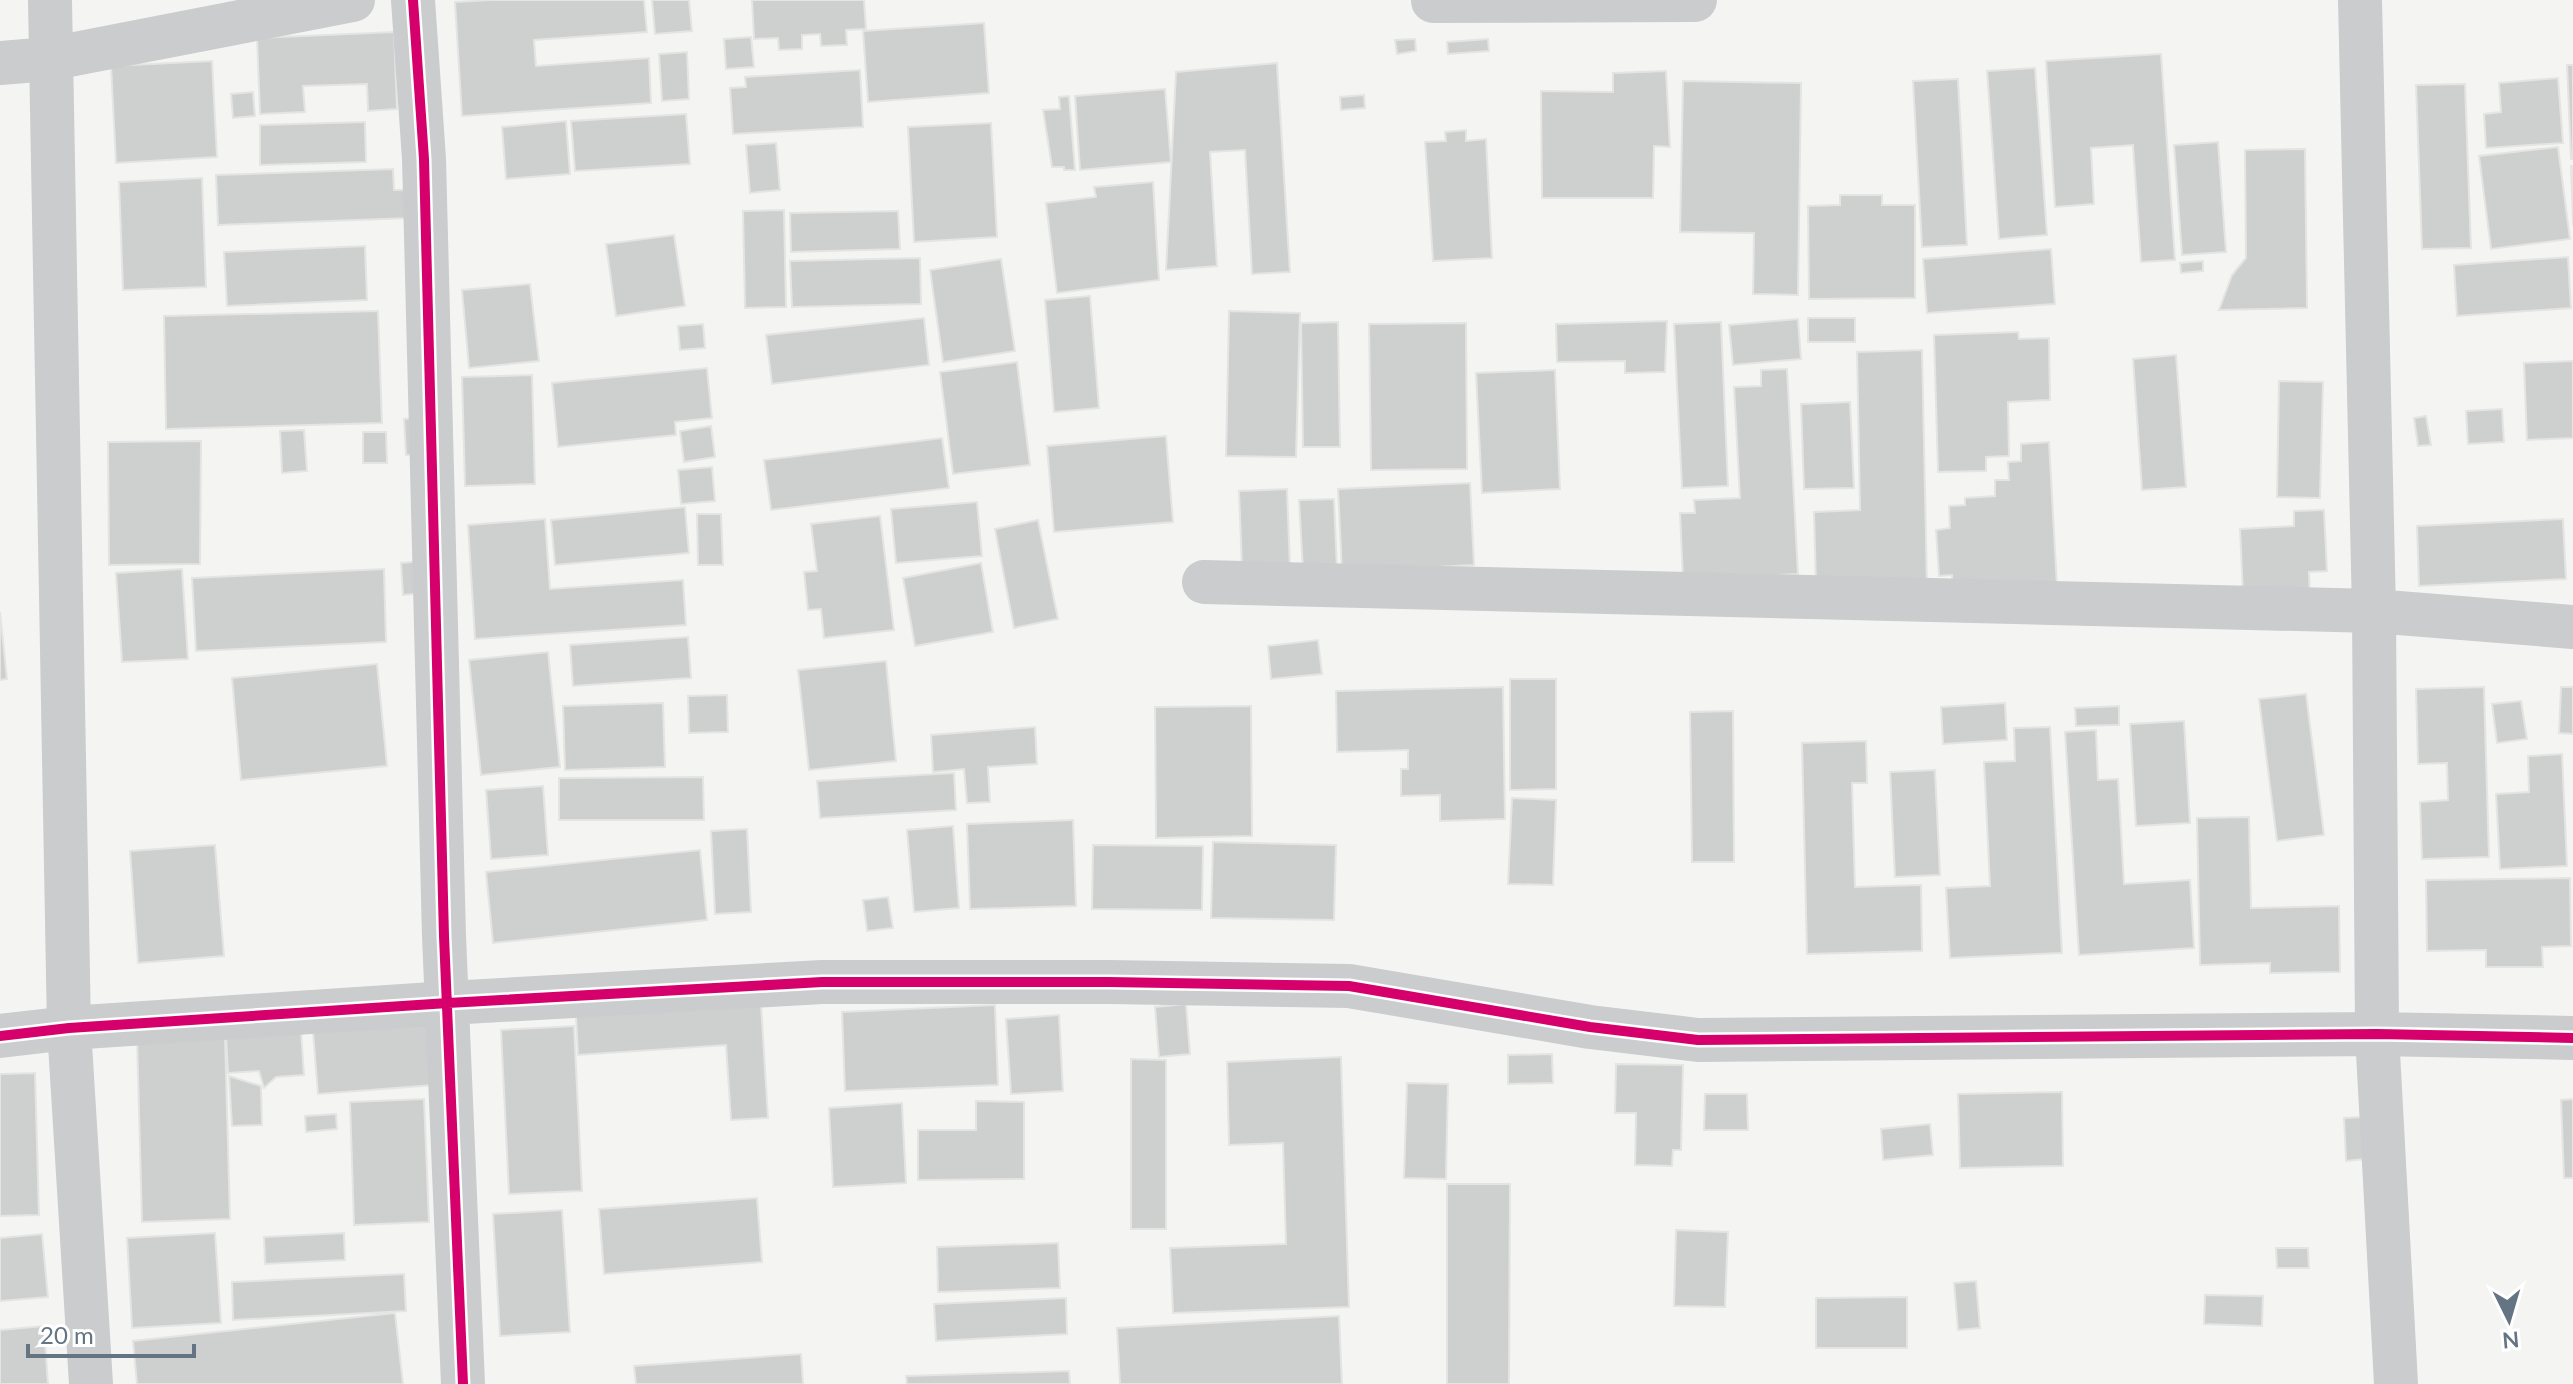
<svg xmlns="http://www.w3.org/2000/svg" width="2573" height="1384" viewBox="0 0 2573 1384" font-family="Lato,sans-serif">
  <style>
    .building { fill: #ced0d0; stroke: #e4e4e3; stroke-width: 2 }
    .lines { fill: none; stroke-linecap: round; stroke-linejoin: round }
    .street { stroke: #cacccd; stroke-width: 44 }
    .cycleway-casing { stroke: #fff; stroke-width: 15 }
    .cycleway { stroke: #d6006c; stroke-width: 10 }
  </style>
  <rect width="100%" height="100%" fill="#f4f5f3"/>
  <path class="building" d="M489 0H644L647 32 534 40 536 66 649 58 651 103 462 116 455 2Z
    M652 0H689L692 31 655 34Z
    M752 0H864L866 29 846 30 847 45 821 46 820 34 802 35V49L779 50 778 38 754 39Z
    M984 23 989 93 868 102 863 31Z
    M394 32 397 109 368 111 367 84 303 86 305 112 260 114 257 38Z
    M751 37 754 67 726 69 724 39Z
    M1415 39 1416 51 1397 54 1395 40Z
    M1488 39 1489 51 1448 54 1447 42Z
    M687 52 689 99 662 101 659 54Z
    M2161 54 2175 260 2141 262 2133 145 2091 148 2094 204 2055 207 2046 61Z
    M212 61 217 157 116 163 111 66Z
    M1277 63 1290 272 1252 274 1245 150 1210 152 1217 266 1166 270 1176 72Z
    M2567 65H2573V159H2571Z
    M2035 68 2047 235 1999 239 1987 71Z
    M860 70 863 127 733 134 730 88 746 87 745 77Z
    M1666 71 1670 147 1654 146 1653 198H1542L1541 91 1613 92V73Z
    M2558 78 2563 143 2486 148 2484 114 2501 112 2499 83Z
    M1958 79 1967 245 1922 247 1913 81Z
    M1683 81 1801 83 1798 295 1753 294 1754 233 1680 232Z
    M2465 84 2471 248 2422 249 2416 85Z
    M1165 89 1171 162 1080 170 1075 96Z
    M253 92 255 116 233 118 231 94Z
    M1364 95 1365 108 1341 110 1340 97Z
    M1069 96 1075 170H1064V167H1052L1043 110 1060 109 1059 97Z
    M686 114 690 164 575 171 571 121Z
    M566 121 570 174 506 179 502 127Z
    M365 122 366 162 260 165V125Z
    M991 123 997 237 914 242 908 127Z
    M1466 130V141L1486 139 1492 258 1433 261 1425 142 1446 141 1445 132Z
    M2218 142 2226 252 2182 255 2174 145Z
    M776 143 780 190 750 193 746 145Z
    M2558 147 2570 239 2491 249 2479 156Z
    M2305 149 2307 308 2219 310 2232 275 2246 258 2245 150Z
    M2571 166H2573V225Z
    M393 169 394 190H408L410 218 218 225 216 175Z
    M202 178 206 287 123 290 119 182Z
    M1153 182 1159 280 1057 293 1046 203 1096 197 1094 187Z
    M1840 195H1882V205H1915V298L1809 299 1808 206 1840 205Z
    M784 210 786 307 745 308 743 211Z
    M898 211 900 249 791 252 790 213Z
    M674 235 685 306 616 316 606 244Z
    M365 246 367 300 227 306 224 252Z
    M2051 249 2055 304 1927 313 1923 259Z
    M2568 257 2571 308 2457 316 2454 265Z
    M920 258 921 304 792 307 790 261Z
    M1001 259 1015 351 943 362 930 270Z
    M2203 261V271L2181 273 2180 263Z
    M530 284 539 361 469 368 462 290Z
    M1090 296 1099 408 1054 412 1045 300Z
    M378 311 382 423 166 429 164 316Z
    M1229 311 1300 313 1296 457 1226 456Z
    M924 318 929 365 772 384 766 335Z
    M1808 318H1855V342H1808Z
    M1798 319 1801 359 1733 365 1729 325Z
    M1667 321 1665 372 1625 373V361L1557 362 1556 324Z
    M1338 322 1340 447H1303L1301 323Z
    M1721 322 1728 486 1682 488 1674 324Z
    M1466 323 1467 469 1371 470 1369 324Z
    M703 324 705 348 680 350 678 326Z
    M2018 332 2019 339 2049 338 2050 400 2008 402 2009 456 1986 457V471L1938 472 1934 335Z
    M1922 350 1927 584 1816 587 1814 512 1860 510 1857 352Z
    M2176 355 2186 487 2142 490 2133 359Z
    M2573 361V438L2527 440 2524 363Z
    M1017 362 1030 465 953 474 940 372Z
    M707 368 712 418 675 422 676 435 558 447 552 383Z
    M1787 369 1798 574 1683 580 1680 513H1695L1694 500 1740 498 1734 387 1761 386V370Z
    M1555 370 1560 489 1482 493 1476 373Z
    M532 375 535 484 465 486 462 377Z
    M2279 381 2323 382 2320 498 2277 497Z
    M1850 402 1854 488 1804 489 1801 404Z
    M2502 409 2504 442 2468 444 2466 411Z
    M2426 416 2431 445 2418 446 2414 418Z
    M421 418 423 455H406L404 419Z
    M711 426 715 457 684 462 680 431Z
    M304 430 307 471 282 473 280 431Z
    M363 432H386L387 463H363Z
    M1166 436 1173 522 1054 532 1047 446Z
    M942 438 949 488 771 510 764 460Z
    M201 441 200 564 109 565 108 442Z
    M2049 442 2057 586 1953 592 1952 575 1939 576 1936 530 1950 528 1949 506 1965 505V498L1995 496V480H2009L2008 462 2021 461V444Z
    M712 467 715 501 681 504 678 470Z
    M1470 483 1474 565 1342 572 1338 489Z
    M1287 489 1290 568 1242 570 1239 491Z
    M1334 499 1337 569 1303 570 1299 500Z
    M977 502 982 556 896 563 891 509Z
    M685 507 689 553 555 565 551 520Z
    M2324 510 2327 571 2309 572 2310 596 2243 595 2240 529 2294 526V511Z
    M697 514H721L723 565H698Z
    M880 516 894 630 824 638 821 609 808 610 804 572 817 571 811 524Z
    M545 519 550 589 683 580 686 625 475 639 468 525Z
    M2563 519 2566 579 2419 586 2417 526Z
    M1038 520 1058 619 1014 628 995 529Z
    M422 561 424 593 403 595 401 563Z
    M981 563 993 632 915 646 903 578Z
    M182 569 188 659 122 662 116 573Z
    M384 569 386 642 196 651 192 578Z
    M0 612 7 679 0 680Z
    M688 637 691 678 573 686 570 645Z
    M1318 640 1322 674 1271 679 1268 646Z
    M548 652 560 767 481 775 469 660Z
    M886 661 896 761 809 770 798 670Z
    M377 664 387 766 241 780 232 678Z
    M1510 679H1556V789L1510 790Z
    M1503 687 1505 819 1440 821V795L1401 796V769H1408V750L1337 752 1336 691Z
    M2484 687 2489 857 2422 859 2420 802 2448 800 2447 763 2418 764 2416 689Z
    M2561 687H2573V734L2559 733Z
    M2306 694 2324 835 2277 841 2259 699Z
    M727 695 728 732 689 733 688 696Z
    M2521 701 2527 739 2497 743 2492 704Z
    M663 703 665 767 565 770 563 706Z
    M2005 703 2007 740 1943 744 1941 707Z
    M1251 706 1252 836 1156 838 1155 707Z
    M2119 706V725L2076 726 2075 708Z
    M1733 711 1734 862H1692L1690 712Z
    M2184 721 2190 823 2136 826 2130 724Z
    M1035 727 1037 764 988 767 990 802 967 803 964 769 933 772 931 735Z
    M2050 727 2062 953 1950 958 1946 888 1990 886 1984 762 2015 761 2014 728Z
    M2096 730 2098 780 2118 779 2124 884 2190 880 2194 948 2079 955 2065 732Z
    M1866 741 1867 783H1852L1855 887 1921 885 1922 951 1807 954 1802 743Z
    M2562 754 2567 866 2500 869 2496 794 2529 792 2528 756Z
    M1935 770 1940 875 1895 877 1890 772Z
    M954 773 956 810 820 818 817 781Z
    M703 777 704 820H559V778Z
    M543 786 548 855 491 859 486 790Z
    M1512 798 1556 800 1553 885 1508 884Z
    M2249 817 2251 908 2339 906 2340 972 2270 973V963L2200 965 2197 818Z
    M1073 820 1076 906 970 909 967 824Z
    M953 826 959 908 914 912 907 830Z
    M747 829 751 912 715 914 711 831Z
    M1213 842 1336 845 1334 920 1211 918Z
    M215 845 224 956 138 963 130 851Z
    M1093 845 1203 846 1202 910 1092 909Z
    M700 850 707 920 493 943 486 872Z
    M2570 878 2571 946 2542 947 2543 967H2486V950L2427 951 2426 880Z
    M888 897 893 928 867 931 863 900Z
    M761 1004 768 1118 731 1120 726 1045 578 1055 576 1016Z
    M1186 1004 1190 1054 1159 1057 1155 1007Z
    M995 1005 998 1085 845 1091 842 1012Z
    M1059 1015 1063 1091 1011 1094 1006 1019Z
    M429 1022 434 1085 318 1094 313 1032Z
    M574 1026 582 1191 509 1194 501 1030Z
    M301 1031 304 1075 276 1077 264 1088 259 1071 228 1073 226 1036Z
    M225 1035 230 1219 142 1222 137 1038Z
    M1552 1054 1553 1083 1508 1084V1055Z
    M1341 1057 1349 1307 1173 1313 1170 1248 1286 1244 1283 1143 1229 1145 1227 1062Z
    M1131 1059 1166 1060V1229H1131Z
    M1616 1064 1683 1065 1681 1150H1673L1672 1166 1635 1165 1636 1113H1615Z
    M35 1073 39 1215 0 1216V1074Z
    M229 1076 261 1086 262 1125 232 1126Z
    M1407 1083 1448 1084 1446 1179 1404 1178Z
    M2062 1092 2063 1166 1960 1168 1958 1094Z
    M1705 1094H1747L1748 1130H1704Z
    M424 1099 429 1222 354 1225 350 1102Z
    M2573 1099V1178H2564L2561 1100Z
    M976 1101 1024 1102V1179L918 1180V1130H976Z
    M902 1103 906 1183 833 1187 829 1108Z
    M336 1114 337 1129 306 1132 305 1116Z
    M2362 1117 2365 1159 2346 1161 2344 1118Z
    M1930 1124 1933 1155 1883 1160 1881 1129Z
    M1447 1184H1510L1509 1384H1447Z
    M757 1198 762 1262 604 1274 599 1209Z
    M562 1210 570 1332 500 1336 493 1214Z
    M1676 1230 1728 1232 1725 1307 1674 1306Z
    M215 1233 221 1323 132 1328 127 1238Z
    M344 1233 345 1260 265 1264 264 1237Z
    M42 1234 48 1297 0 1301V1238Z
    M1058 1243 1060 1288 938 1292 937 1247Z
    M2276 1248H2308L2309 1268H2277Z
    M404 1274 406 1311 233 1320 232 1282Z
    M1976 1281 1980 1328 1958 1330 1954 1283Z
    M2205 1295 2263 1296 2262 1326 2204 1324Z
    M1907 1297V1348H1816V1298Z
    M1066 1298 1067 1334 936 1341 934 1304Z
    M395 1313 403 1384H137L133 1341Z
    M1339 1316 1342 1384H1120L1117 1328Z
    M44 1326 48 1384H0V1330Z
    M801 1354 803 1384H636L634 1366Z
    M1069 1371 1070 1384H907L906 1376Z"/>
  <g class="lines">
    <path class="street" d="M50 0 69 1028 91 1384
      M413 0 424 159 444 936 463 1384
      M2360 0 2374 611 2377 1034 2396 1384
      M1433 1 1695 0
      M0 63 49 59 353 0
      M1204 582 2374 611 2573 627
      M0 1036 69 1028 448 1003 822 982H1109L1349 986 1590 1027 1698 1040 2377 1034 2573 1038"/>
    <g class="cycleway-casing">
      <path id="cycleway" d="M413 0 424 159 444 936 463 1384
        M0 1036 69 1028 448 1003 822 982H1109L1349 986 1590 1027 1698 1040 2377 1034 2573 1038"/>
    </g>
    <use href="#cycleway" class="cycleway"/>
  </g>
  <g transform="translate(2509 1320) rotate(175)" stroke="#ffffff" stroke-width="6" paint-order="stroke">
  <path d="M0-6L14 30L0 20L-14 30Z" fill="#647483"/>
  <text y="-12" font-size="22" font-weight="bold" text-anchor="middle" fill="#647483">N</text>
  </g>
  <path d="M28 1344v12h166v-12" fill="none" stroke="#647483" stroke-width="4"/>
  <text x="40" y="1344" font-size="24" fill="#647483" stroke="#ffffff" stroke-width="6" paint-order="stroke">20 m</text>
</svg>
